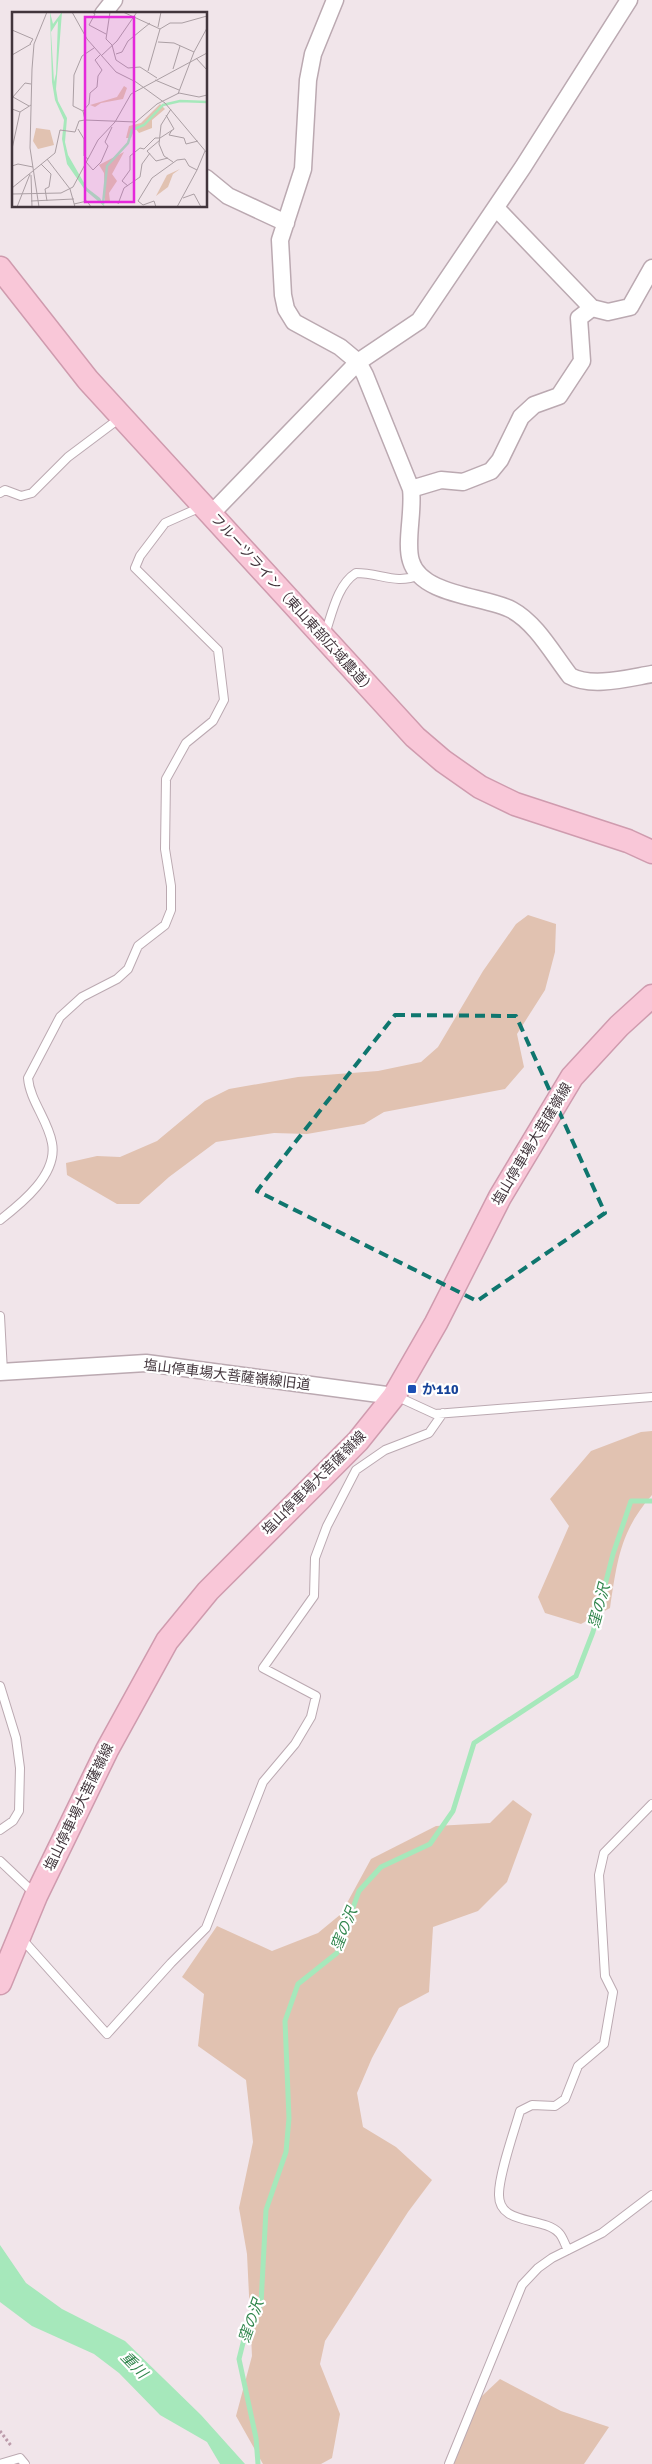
<svg xmlns="http://www.w3.org/2000/svg" width="652" height="2464" viewBox="0 0 652 2464" font-family="Signika,'Noto Sans JP',sans-serif">
  <style>
    .green { fill: #e1c2b1 }
    .water { fill: #a6e8bb }
    .lines { fill: none; stroke-linecap: round; stroke-linejoin: round }
    .stream { stroke: #a6e8bb; stroke-width: 5 }
    .lane-casing { stroke: #bba9b1; stroke-width: 10 }
    .street-casing { stroke: #bba9b1; stroke-width: 19 }
    .secondary-casing { stroke: #cf9bae; stroke-width: 25 }
    .path { stroke: #bb9baa; stroke-width: 3; stroke-dasharray: 2.5 2.5; stroke-linecap: butt }
    .lane { stroke: #fff; stroke-width: 8 }
    .street { stroke: #fff; stroke-width: 16 }
    .secondary { stroke: #f9c7d8; stroke-width: 22 }
    .marked { fill: none; stroke: #0f766e; stroke-width: 4; stroke-dasharray: 10 6; stroke-linejoin: round }
    .transit-dot { fill: #1a4fb4; stroke: #fff; stroke-width: 2 }
    .labels { text-anchor: middle; dominant-baseline: central; stroke-width: 4.5; stroke-linejoin: round; paint-order: stroke }
    .street-label { font-size: 14px; fill: #42353c; stroke: #fff }
    .transit-label { font-size: 14px; font-weight: bold; fill: #164399; stroke: #fff; text-anchor: start }
    .water-label { font-size: 15px; font-style: italic; fill: #31864d; stroke: #fff }
    .inset-river { fill: none; stroke: #a6e8bb; stroke-width: 2.5 }
    .inset-road { fill: none; stroke: #ab9fa4; stroke-width: 1 }
    .view { fill: #e528db; fill-opacity: 0.15; stroke: #e528db; stroke-width: 2.5 }
    .inset-edge { fill: none; stroke: #42353c; stroke-width: 2.5 }
  </style>
  <rect width="100%" height="100%" fill="#f1e5ea"/>
  <path class="green" d="M528 915 556 924 555 952 545 990 517 1034 524 1067 505 1089 384 1112 364 1124 307 1134 274 1133 216 1142 169 1177 139 1204H117L67 1175 66 1163 97 1156 120 1157 157 1141 205 1101 229 1089 298 1077 378 1071 421 1062 438 1047 483 971 516 924Z
    M652 1431V1495C620 1531 617 1562 610 1608L581 1624 545 1613 538 1597 569 1526 550 1499 591 1451 641 1432Z
    M513 1800 532 1814 507 1882 478 1911 433 1927 429 1992 399 2008 372 2058 357 2093 363 2127 396 2147 432 2180 408 2212 325 2341 320 2364 340 2414 332 2458 321 2464H263L236 2416 252 2356 247 2254 239 2208 253 2142 246 2080 198 2046 204 1994 182 1977 217 1926 272 1951 318 1933 341 1914 371 1859 436 1826 490 1823Z
    M500 2379 561 2411 609 2427 584 2464H445L465 2412Z"/>
  <path class="water" d="M0 2245 26 2283 62 2309 125 2341 201 2415 245 2464H220L207 2442 160 2415 119 2373 94 2354 32 2326 0 2302Z"/>
  <g class="lines">
    <path class="stream" d="M258 2464 256 2438 239 2359 245 2335 261 2304 266 2210 286 2152 289 2118 285 2021 298 1984 337 1953 359 1891 381 1867 430 1844 453 1811 474 1743 576 1676 593 1632 613 1554 631 1501H652"/>
    <g class="lane-casing">
      <path id="lane" d="M0 493 5 490 21 496 32 493 68 457 120 418
        M325 634C332 614 337 585 356 573 381 573 395 585 420 575
        M0 1220C22 1203 58 1174 52 1143 48 1120 30 1101 28 1078L60 1017 82 997 117 979 128 969 138 946 165 925 171 910V886L165 849 166 779 186 743 213 721 224 700 218 650 135 568 140 556 165 523 201 507
        M0 1316 3 1372
        M396 1396 435 1414 652 1397
        M0 1686 16 1738 20 1768 19 1811 13 1821 0 1830
        M0 1861 35 1894
        M22 1939 107 2034 171 1963 206 1928 263 1782 295 1744 311 1717 316 1696 263 1668 314 1596 315 1558 327 1526 356 1470 385 1450 429 1433 443 1413
        M568 2250C565 2245 563 2237 559 2233 543 2216 498 2226 499 2194 499 2174 514 2132 520 2111L532 2105 555 2106 565 2099 578 2066 604 2044 613 1992 605 1976 599 1875 604 1853 652 1804
        M0 2464 20 2458 25 2464
        M449 2464 522 2285 538 2268 552 2258 602 2233 652 2195"/>
    </g>
    <g class="street-casing">
      <path id="street" d="M335 0 313 54 308 80 303 169 280 240 283 295 286 309 294 322 340 347 358 362 365 375 411 489C414 511 405 543 411 561 421 596 486 596 512 610 536 623 553 654 570 676 592 688 628 678 652 674
        M103 14 114 0
        M206 178 228 196 286 223
        M496 208 592 308
        M411 489 441 480 463 482 491 471 500 460 521 417 534 405 559 396 582 361 579 318 592 308 608 312 630 307 652 268
        M211 514 358 362 419 321 523 167 629 0
        M0 1372 146 1363 394 1396"/>
    </g>
    <g class="secondary-casing">
      <path id="secondary" d="M0 268 88 380 415 737 443 761 480 787 515 804 628 841 652 852
        M0 1983 36 1896 107 1750 167 1641 208 1591 358 1441 394 1396 436 1323 500 1197 572 1077 619 1026 652 996"/>
    </g>
    <path class="path" d="M0 2431 12 2447"/>
    <use href="#lane" class="lane"/>
    <use href="#street" class="street"/>
    <use href="#secondary" class="secondary"/>
  </g>
  <path class="marked" d="M395 1015 516 1016 605 1213 477 1301 257 1191Z"/>
  <rect class="transit-dot" x="407" y="1384" width="10" height="10" rx="2.5"/>
  <g class="labels">
    <g class="street-label">
      <text transform="translate(293 604) rotate(48)">フルーツライン（東山東部広域農道）</text>
      <text transform="translate(532 1144) rotate(-59)">塩山停車場大菩薩嶺線</text>
      <text transform="translate(227 1375) rotate(7)">塩山停車場大菩薩嶺線旧道</text>
      <text transform="translate(314 1483) rotate(-45)">塩山停車場大菩薩嶺線</text>
      <text transform="translate(79 1807) rotate(-64)">塩山停車場大菩薩嶺線</text>
    </g>
    <g class="transit-label">
      <text x="422" y="1389">か110</text>
    </g>
    <g class="water-label">
      <text transform="translate(599 1606) rotate(-75)">窪の沢</text>
      <text transform="translate(344 1929) rotate(-68)">窪の沢</text>
      <text transform="translate(251 2321) rotate(-70)">窪の沢</text>
      <text transform="translate(134 2365) rotate(46)">重川</text>
    </g>
  </g>
  <g transform="translate(12 12)">
    <rect width="195" height="195" fill="#f1e5ea"/>
    <path d="M112 74 115 76 111 87 89 91 83 95 78 93 105 85ZM148 92 153 97 140 108V116L127 121 123 116 119 126H114L117 114 129 111ZM24 116 38 118 42 133 26 137 21 129ZM112 140 100 162 105 169 97 181 98 189 93 191 92 161 87 153ZM168 157 161 162 156 175 144 184 155 163Z" fill="#e1c2b1"/>
    <path d="M38 0 41 12 50 0 44 77 46 89 55 106 53 130 56 143 75 176 88 186 93 195 73 178 55 152 50 127 52 108 43 88 40 70ZM46 9 44 62 42 70 39 20Z" fill="#a6e8bb" fill-rule="evenodd"/>
    <path class="inset-river" d="M91 192 95 154 116 131 120 118 132 113 151 93 168 89 195 90"/>
    <path class="inset-road" d="M60 0 75 27 104 60 124 70 153 91 195 141M80 0 83 2 77 13 94 22M98 0 94 27 100 33 104 48 116 56 128 55 145 66M111 0 148 17 136 59M146 15 149 0M148 17 158 11H170L195 4M0 18 21 27 18 32M146 30 162 31 182 40M104 42 110 40 116 29 138 11M0 43 19 32M89 44 105 29 125 0M184 46 195 58M161 57 168 34M143 68 167 78M166 82 182 40 195 16M1 85 17 94M0 86 13 71 19 72M0 97 8 100 19 93M159 97 149 113 147 132 152 144 161 150M71 99 61 94 62 63 70 44 82 36M73 108 71 99 77 92 78 81 85 75 86 64 90 58 83 48 88 43M66 117 72 127V144L76 147M160 118 157 123 172 126 174 132 186 129M148 126 162 117 154 103M148 128 135 139 144 149 156 146M0 137 8 100M35 147 58 177 63 195M74 150 81 158 89 150 96 134 93 130 100 115M29 152 39 162 37 175 33 177 35 189M0 154 6 152 21 155M19 163 20 195M116 174 110 169 118 158V144L128 136 132 137 143 126H148M0 176 43 141 48 118 63 120 67 109 73 108 124 110 145 92 167 81 187 85 195 83M0 182 49 181 61 175 86 128 103 110 119 82 195 41M171 186 182 182 189 195M19 189 62 187M62 192 75 189 79 195M106 192 112 176 128 165 130 152 138 141M5 195 18 162M27 195 18 136 20 57 22 32 35 0M144 195 142 189 131 193 126 189 140 166 165 148 173 147 177 154 185 158 193 139M165 195 185 158"/>
    <path class="view" d="M73 5H122V190H73Z"/>
    <rect width="195" height="195" class="inset-edge"/>
  </g>
</svg>
